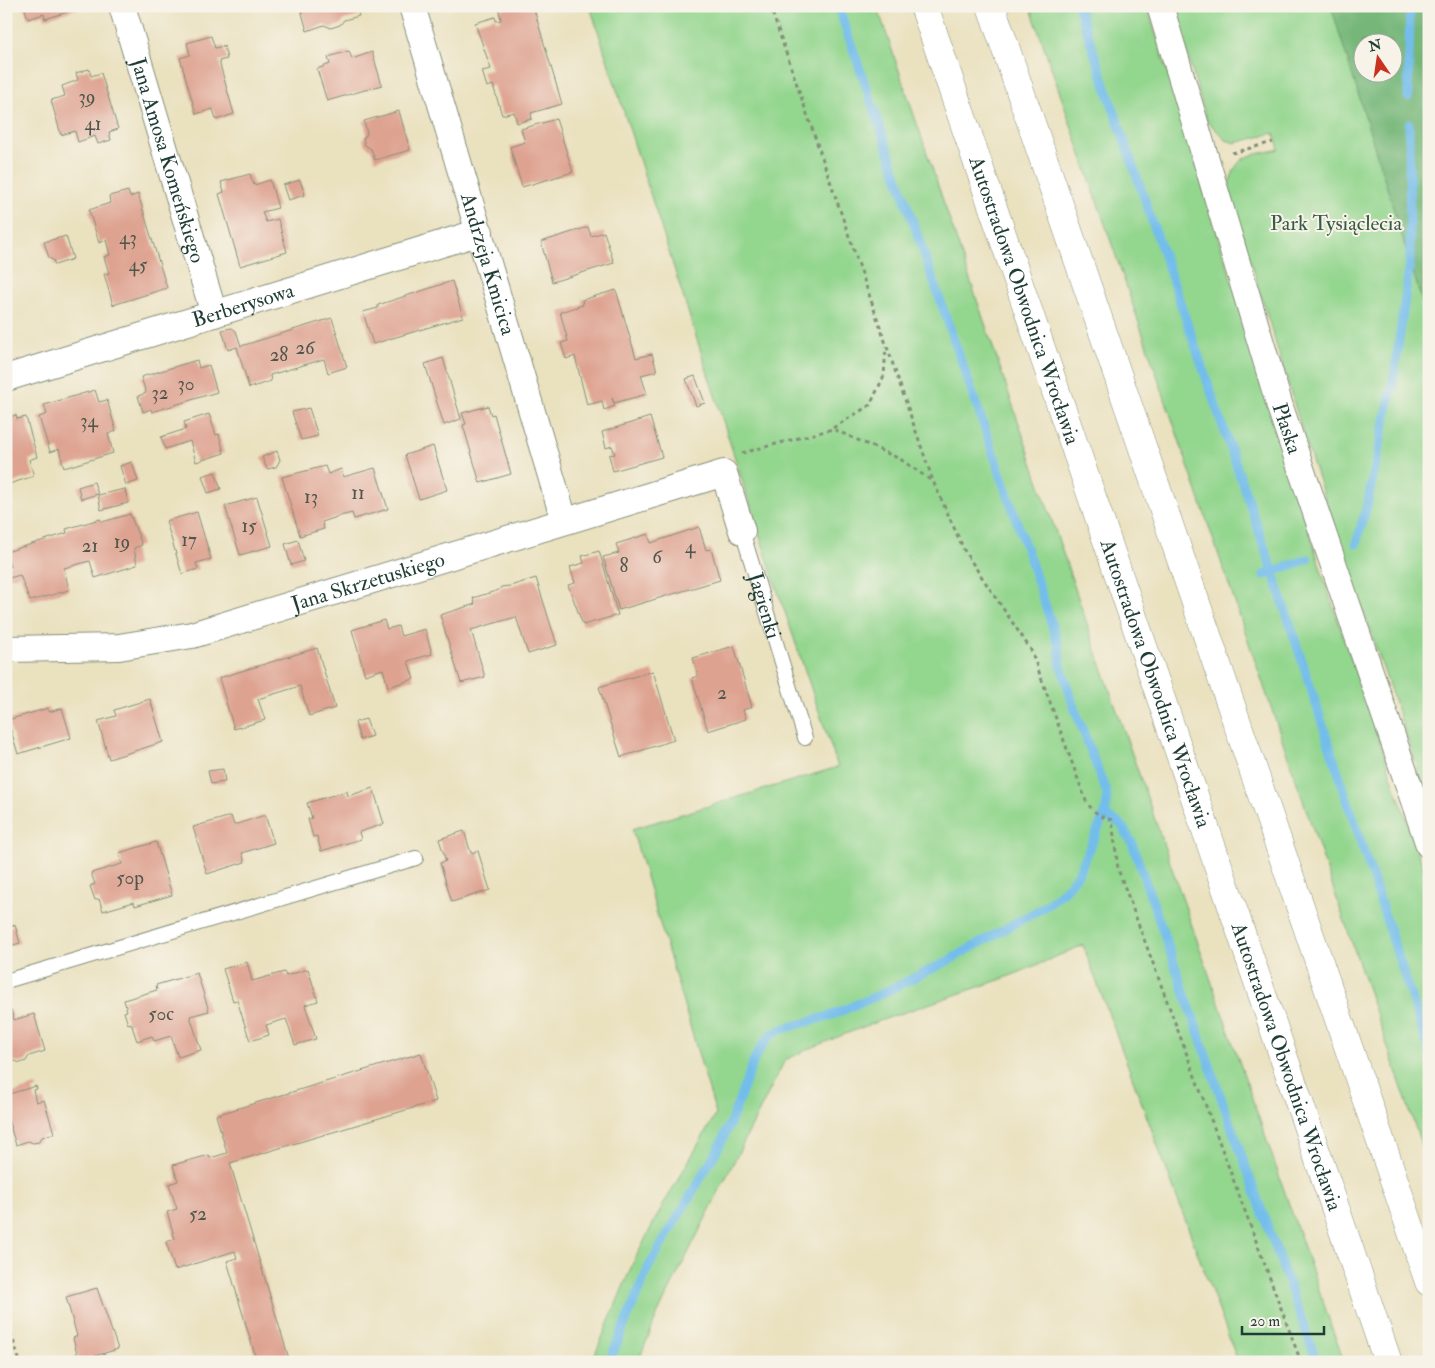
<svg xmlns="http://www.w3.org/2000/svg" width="1435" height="1368" viewBox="0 0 1435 1368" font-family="'IM FELL Double Pica',serif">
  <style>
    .green { fill: #93d68e; stroke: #598a61; fill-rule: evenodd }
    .forest { fill: #76b779; stroke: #4a7a56; fill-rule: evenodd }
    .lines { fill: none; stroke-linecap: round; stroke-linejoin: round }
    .stream { stroke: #73bdeb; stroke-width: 9 }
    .building { fill: #dea290 }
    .service-casing { stroke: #848f7a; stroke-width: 16 }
    .minor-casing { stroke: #848f7a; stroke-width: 28 }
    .motorway-casing { stroke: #848f7a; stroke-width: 29 }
    .path { stroke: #848f7a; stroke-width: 3; stroke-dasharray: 4 4; stroke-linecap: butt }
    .service { stroke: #fff; stroke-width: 14 }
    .minor { stroke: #fff; stroke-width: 26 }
    .motorway { stroke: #fff; stroke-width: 28 }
    .labels { text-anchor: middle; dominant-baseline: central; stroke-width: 4; stroke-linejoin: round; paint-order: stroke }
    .number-label { font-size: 19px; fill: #4f564b }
    .street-label { font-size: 21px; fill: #1f3d34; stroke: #f7f3e8 }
    .park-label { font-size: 21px; fill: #365c46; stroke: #f7f3e8 }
  </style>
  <rect width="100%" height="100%" fill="#f7f3e8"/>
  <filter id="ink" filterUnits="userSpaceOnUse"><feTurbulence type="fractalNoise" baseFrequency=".02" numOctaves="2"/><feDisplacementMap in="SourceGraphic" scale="10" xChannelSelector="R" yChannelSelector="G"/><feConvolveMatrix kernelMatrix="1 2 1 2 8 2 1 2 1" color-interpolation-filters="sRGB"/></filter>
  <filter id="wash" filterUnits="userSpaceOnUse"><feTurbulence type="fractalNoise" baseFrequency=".0096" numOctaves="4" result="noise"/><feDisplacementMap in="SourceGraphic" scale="20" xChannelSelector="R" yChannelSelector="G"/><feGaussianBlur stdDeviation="1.12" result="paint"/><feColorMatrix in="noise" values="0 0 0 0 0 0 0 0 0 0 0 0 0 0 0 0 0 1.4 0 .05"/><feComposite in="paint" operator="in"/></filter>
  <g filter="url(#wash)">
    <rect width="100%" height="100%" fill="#eae1bf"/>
    <path class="green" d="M590 6H877L1100 662 1344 1362H1238L1083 945C1055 957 1027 970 999 980 927 1005 854 1027 785 1060L658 1313 638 1362H592L633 1263 658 1214 716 1114 632 829 838 767 776 586Z
      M1030 6H1147L1327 589 1429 885V1167Z
      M1173 6H1429V802L1308 449 1228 187C1239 151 1245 158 1279 149L1274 133 1235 143 1226 140 1207 121ZM1362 42H1392V72H1362Z"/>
    <path class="forest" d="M1331 6H1429V324ZM1362 42H1392V72H1362Z"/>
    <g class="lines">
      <path class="stream" d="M1078 6 1273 572 1429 1051
        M1408 97 1410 6
        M1356 544 1367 505 1393 383 1410 262 1409 124
        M1264 575 1308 559
        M1104 815 1121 824 1132 843 1230 1123 1317 1362
        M609 1362 649 1266 719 1147 731 1121 756 1055 770 1035 783 1029 832 1015 879 995 946 962 1044 907 1063 892 1078 874 1106 811 1107 794 1074 707 1060 663 1059 647 1032 565 838 6"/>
    </g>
    <g id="blocks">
      <path class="building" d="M24 6H83V7L45 19 44 14 28 19Z
        M300 6H356L359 16 344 20 340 25 331 28 324 25 307 31Z
        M512 6H533L562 104 531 113 532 119 517 123 514 112 502 115 493 85 487 87 482 71 491 69 475 23 495 17 496 21 501 20 499 10Z
        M211 36 215 48 224 46 227 59 219 61 234 114 216 120 213 109 196 114 180 58 190 55 187 43Z
        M349 51 352 59 372 52 382 85 327 101 317 69 330 64 328 57Z
        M89 69 91 76 101 73 118 129 109 132 111 140 98 144 95 136 78 142 75 131 61 135 51 100 65 96 62 86 78 80 76 73Z
        M399 111 410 150 375 160 371 149 365 145 363 139 367 134 364 121Z
        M556 119 573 172 522 187 510 147 525 142 521 129Z
        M250 174 254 185 270 180 278 208 262 212 266 222 278 219 287 252 240 266 219 194 224 192 221 182Z
        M300 180 305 195 288 200 283 185Z
        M128 191 130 197 138 194 167 288 113 305 104 274 109 273 104 257 110 255 106 240 99 243 89 210 110 203 109 196Z
        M588 227 591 236 604 232 614 263 552 282 541 242Z
        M66 236 73 259 55 265 53 260 49 258 44 242Z
        M452 281 463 317 373 344 363 312 378 308V305Z
        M616 290 636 358 652 354 657 371 641 375 647 394 614 403 612 398 615 406 604 410 602 401 587 405 575 356 566 359 561 343 568 341 560 312 583 305 582 300Z
        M332 318 347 367 328 373 324 359 270 375 271 381 249 388 237 347 228 350 222 330 232 328 236 331 241 346Z
        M443 358 461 419 444 425 425 364Z
        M197 360 199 368 209 365 217 392 152 412 151 409 143 412 138 396 146 393 141 377Z
        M695 376 705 403 696 406 686 379Z
        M95 390 99 402 107 400 116 431 108 434 113 453 64 468 59 449 50 452 39 417 47 414 44 405Z
        M488 406 491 415 494 414 511 474 480 483 463 425 466 424 462 413Z
        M309 408 318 436 301 440 292 412Z
        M209 414 216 435 219 434 224 453 196 462 190 441 165 449 161 437 186 429 184 422Z
        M16 415 17 419 26 417 37 457 29 460 34 476 6 485V418Z
        M650 417 662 457 613 471 609 455 615 454 612 446 606 448 602 432Z
        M433 446 447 490 419 499 405 455Z
        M277 451 280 460 276 467 267 469 262 457Z
        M132 462 138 481 126 485 120 466Z
        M325 466 328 474 341 469 343 477 375 468 388 509 354 519 352 513 340 516 322 522 324 529 300 536 282 477Z
        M215 472 221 489 208 493 202 476Z
        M94 482 98 494 81 499 78 487Z
        M125 489 128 503 101 510 98 495Z
        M257 497 272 546 240 555 225 506Z
        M197 512 211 559 196 563 198 569 182 574 166 521Z
        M130 514 142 545 134 548 137 565 95 578 90 561 64 568 69 590 30 601 20 575 9 578 6 569 10 567 6 552 67 533 66 529 100 519 102 522Z
        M699 527 706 550 711 549 720 580 619 610 603 557 619 553 616 544 648 534 651 543Z
        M298 540 304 561 291 565 285 544Z
        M599 551 618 615 583 625 568 585 575 583 570 567 584 563 582 556Z
        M536 578 557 645 528 654 516 617 471 630 485 677 461 683 440 615 475 604 473 598 499 590 501 587 510 586Z
        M384 620 387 629 398 626 401 636 425 629 432 654 408 661 414 679 388 687 383 669 365 675 352 630Z
        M734 646 752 707 743 710 746 719 708 731 692 678 698 676 693 658Z
        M317 648 335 708 309 716 300 686 258 699 265 720 234 729 219 678Z
        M653 671 674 740 621 757 599 687Z
        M150 699 163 742 109 759 98 721 116 716 114 710Z
        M48 708 49 712 62 708 71 738 18 754 8 720Z
        M366 719 372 736 360 740 355 722Z
        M223 769 225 782 211 784 208 771Z
        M373 788 384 824 359 832 361 839 321 851 317 836 313 837 308 819 312 818 307 803 347 791 348 796Z
        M265 815 274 843 242 853 245 862 207 874 193 827 231 816 234 825Z
        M464 831 471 853 478 851 490 890 452 902 440 863 446 861 439 839Z
        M156 842 172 895 135 906 134 902 103 911 99 899 95 900 90 886 95 884 91 873 122 864 119 853Z
        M15 925 20 943 6 947V928Z
        M247 962 252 981 284 972 286 976 308 969 318 1001 305 1005 316 1039 295 1045 286 1019 266 1025 269 1035 250 1041 237 1000 233 1001 223 969Z
        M197 973 209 1011 190 1016 201 1050 178 1057 171 1036 154 1041 152 1036 137 1041 131 1023 128 1024 124 1012 127 1011 124 1000 157 990 156 985Z
        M11 1010 14 1020 34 1014 45 1051 29 1056 26 1061 20 1063 15 1061 6 1063V1012Z
        M421 1053 436 1101 230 1163 290 1362H257L227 1261 237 1258 235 1251 175 1270 166 1242 175 1239 167 1212 177 1209 169 1184 178 1181 173 1165 209 1155 210 1158 227 1153 216 1115Z
        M36 1086 37 1089 33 1090 36 1102 44 1100 54 1133 42 1137 39 1142 33 1143 28 1141 16 1145 6 1113V1095Z
        M97 1288 118 1349 79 1361 73 1338 77 1336 66 1297Z"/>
    </g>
  </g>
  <g filter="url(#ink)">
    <use href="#blocks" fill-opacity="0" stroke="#848f7a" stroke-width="1"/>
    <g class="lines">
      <g class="service-casing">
        <g id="service">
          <path id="s1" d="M742 531 805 738"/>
          <path d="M6 981 416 858"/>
        </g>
      </g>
      <g class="minor-casing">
        <g id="minor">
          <path id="s2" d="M122 6 214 314"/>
          <path id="s3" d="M412 6 564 520"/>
          <path id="s4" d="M1160 6 1281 410 1429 845"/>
          <path id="s5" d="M6 378 480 232"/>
          <path id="s6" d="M6 649 119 647 192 635 724 473 742 531"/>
        </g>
      </g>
      <g class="motorway-casing">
        <g id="motorway">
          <path id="s7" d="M924 6 1388 1362"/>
          <path d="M991 6 1429 1282"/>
        </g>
      </g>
      <path class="path" d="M770 6 933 481 965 552 1031 650 1086 801C1092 811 1100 817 1112 820L1118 869 1301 1362
        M1232 153 1273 142
        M833 428 870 405 884 376 886 346
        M742 453 833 429 900 459 932 481
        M6 1318 20 1362"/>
      <use href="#service" class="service"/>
      <use href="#minor" class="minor"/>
      <use href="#motorway" class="motorway"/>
    </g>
  </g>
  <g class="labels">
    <g class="number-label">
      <text x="87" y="97">39</text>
      <text x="93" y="124">41</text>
      <text x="128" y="238">43</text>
      <text x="138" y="265">45</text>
      <text x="305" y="348">26</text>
      <text x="279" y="355">28</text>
      <text x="186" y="384">30</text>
      <text x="160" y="393">32</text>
      <text x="89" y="421">34</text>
      <text x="358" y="493">11</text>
      <text x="311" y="497">13</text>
      <text x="249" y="526">15</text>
      <text x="189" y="540">17</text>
      <text x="122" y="542">19</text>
      <text x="90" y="546">21</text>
      <text x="690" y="547">4</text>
      <text x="657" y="557">6</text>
      <text x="624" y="566">8</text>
      <text x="722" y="693">2</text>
      <text x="130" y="878">50p</text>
      <text x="161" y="1014">50c</text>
      <text x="198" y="1214">52</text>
    </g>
    <g class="street-label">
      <text stroke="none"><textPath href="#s2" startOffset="161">Jana Amosa Komeńskiego</textPath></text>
      <text stroke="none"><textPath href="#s3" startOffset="269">Andrzeja Kmicica</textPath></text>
      <text stroke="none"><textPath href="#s7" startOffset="311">Autostradowa Obwodnica Wrocławia</textPath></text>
      <text stroke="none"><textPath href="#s5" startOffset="248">Berberysowa</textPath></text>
      <text stroke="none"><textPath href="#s4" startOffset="441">Płaska</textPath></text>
      <text stroke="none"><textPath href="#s6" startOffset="371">Jana Skrzetuskiego</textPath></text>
      <text stroke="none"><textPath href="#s1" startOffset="78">Jagienki</textPath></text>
      <text stroke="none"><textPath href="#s7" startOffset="716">Autostradowa Obwodnica Wrocławia</textPath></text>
      <text stroke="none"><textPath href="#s7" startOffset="1121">Autostradowa Obwodnica Wrocławia</textPath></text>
    </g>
    <g class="park-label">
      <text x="1336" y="223">Park Tysiąclecia</text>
    </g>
  </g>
  <rect width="1435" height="1368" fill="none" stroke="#f7f3e8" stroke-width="25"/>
  <g transform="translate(1378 58) rotate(347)"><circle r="24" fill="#f7f3e8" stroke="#a1aaa0"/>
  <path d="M0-4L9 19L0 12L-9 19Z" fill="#c8321e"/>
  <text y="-8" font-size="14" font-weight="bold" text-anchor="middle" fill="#1f3d34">N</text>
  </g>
  <path d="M1242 1326v8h82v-8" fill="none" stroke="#1f3d34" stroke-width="2.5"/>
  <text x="1250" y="1326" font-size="15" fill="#1f3d34" stroke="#f7f3e8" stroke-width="4" paint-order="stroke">20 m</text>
</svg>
